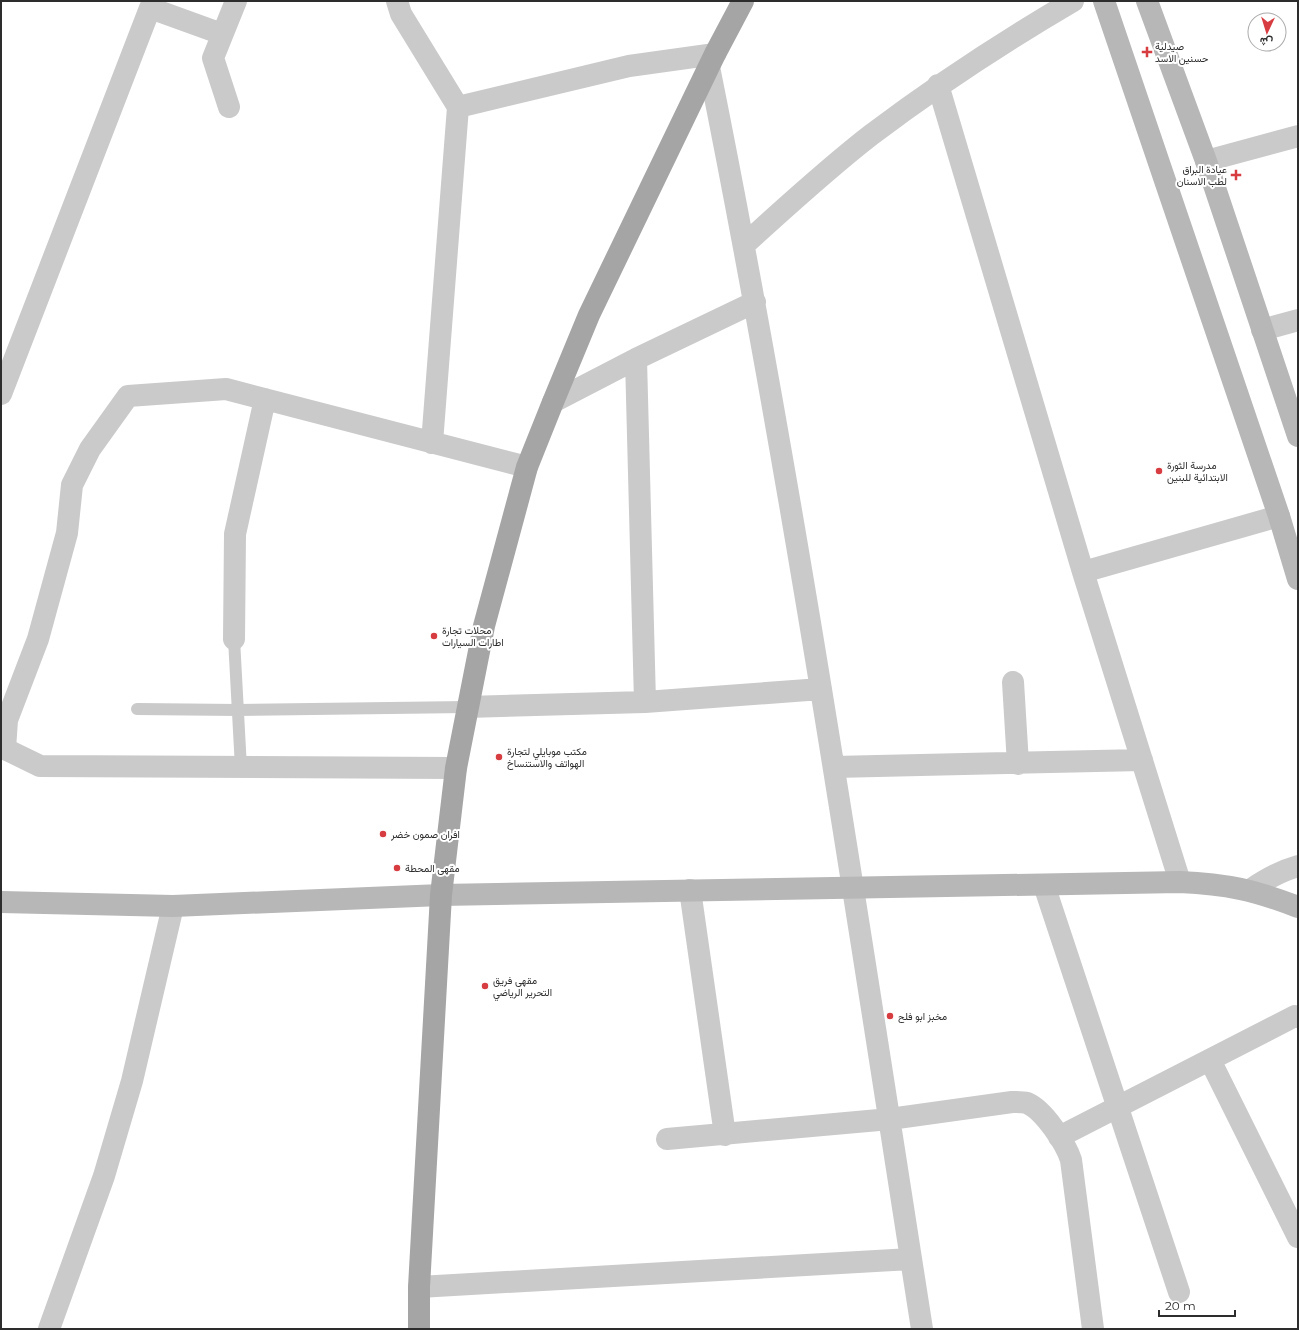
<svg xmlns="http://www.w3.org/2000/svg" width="1299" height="1330" viewBox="0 0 1299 1330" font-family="Montserrat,Vazirmatn,sans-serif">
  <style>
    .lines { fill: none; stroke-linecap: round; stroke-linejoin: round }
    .lane { stroke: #cacaca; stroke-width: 12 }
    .street { stroke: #cacaca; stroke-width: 22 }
    .secondary { stroke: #b7b7b7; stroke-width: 22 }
    .primary { stroke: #a5a5a5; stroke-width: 22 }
    .poi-dot { fill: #d73c41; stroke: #fff; stroke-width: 1.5 }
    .labels { text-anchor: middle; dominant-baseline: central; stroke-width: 4; stroke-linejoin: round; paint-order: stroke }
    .poi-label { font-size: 10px; fill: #2d2d2d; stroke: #fff; text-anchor: start }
  </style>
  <rect width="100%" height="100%" fill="#fff"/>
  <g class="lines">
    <path class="lane" d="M234 639 241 768
      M137 709 238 710 467 707"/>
    <path class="street" d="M397 1 401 14 458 107
      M709 67C793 485 856 908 922 1329
      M938 85 1083 572 1180 882
      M229 107 213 58 236 1
      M1206 161 1298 136
      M745 244C786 207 827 169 871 135 936 86 1003 42 1073 1
      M1262 330 1298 320
      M636 359 645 702
      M1 394 150 8 222 34
      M553 402 636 359 755 302
      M432 443 458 107 629 66 715 54
      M1083 572 1279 516
      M234 639 235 534 265 399
      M1013 682 1018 764
      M467 707 645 702 821 689
      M834 767 1142 760
      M456 768 40 766 5 749 7 720 38 639 67 533 72 485 90 449 128 396 226 389 527 467
      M1044 885 1179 1292
      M690 890 725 1135
      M1250 890C1266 879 1280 871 1298 866
      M1210 1060 1298 1237
      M1059 1137 1295 1016 1298 1017
      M667 1139 890 1119 1012 1102C1016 1102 1023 1102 1027 1103 1044 1110 1066 1144 1071 1160L1093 1329
      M419 1287 911 1259
      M49 1329 104 1176 132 1081 173 906"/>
    <path class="secondary" d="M1104 1 1279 516 1298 579
      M1147 1 1206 161 1298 436
      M1 902 173 906 441 895 1180 882C1226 884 1255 890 1298 907"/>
    <path class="primary" d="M419 1329V1287L441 895 456 768 484 626 527 467 553 402 589 315 715 54 743 1"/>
  </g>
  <g class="poi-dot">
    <path d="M1145 46h4v4h4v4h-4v4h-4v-4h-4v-4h4z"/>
    <path d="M1234 169h4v4h4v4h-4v4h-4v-4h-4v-4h4z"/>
    <circle cx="1159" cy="471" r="4"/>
    <circle cx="434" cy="636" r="4"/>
    <circle cx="499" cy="757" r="4"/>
    <circle cx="383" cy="834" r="4"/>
    <circle cx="397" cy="868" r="4"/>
    <circle cx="485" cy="986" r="4"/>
    <circle cx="890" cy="1016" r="4"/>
  </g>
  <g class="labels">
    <g class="poi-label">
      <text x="1155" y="46">صيدلية<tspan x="1155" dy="12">حسنين الاسد</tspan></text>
      <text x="1227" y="169" text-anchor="end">عيادة البراق<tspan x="1227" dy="12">لطب الاسنان</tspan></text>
      <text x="1167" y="465">مدرسة الثورة<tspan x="1167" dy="12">الابتدائية للبنين</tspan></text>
      <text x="442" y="630">محلات تجارة<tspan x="442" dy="12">اطارات السيارات</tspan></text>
      <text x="507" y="751">مكتب موبايلي لتجارة<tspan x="507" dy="12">الهواتف والاستنساخ</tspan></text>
      <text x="391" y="834">افران صمون خضر</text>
      <text x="405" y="868">مقهى المحطة</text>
      <text x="493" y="980">مقهى فريق<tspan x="493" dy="12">التحرير الرياضي</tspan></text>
      <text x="898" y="1016">مخبز ابو فلح</text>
    </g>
  </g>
  <rect width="1299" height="1330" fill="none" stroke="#2d2d2d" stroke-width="4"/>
  <g transform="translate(1267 32) rotate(184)"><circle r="19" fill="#ffffff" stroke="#ababab"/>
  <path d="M0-3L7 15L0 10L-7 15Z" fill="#d73c41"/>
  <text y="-6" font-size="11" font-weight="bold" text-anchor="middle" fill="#2d2d2d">ش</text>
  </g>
  <path d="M1159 1310v6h76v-6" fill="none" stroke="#2d2d2d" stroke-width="2"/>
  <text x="1165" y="1310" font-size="12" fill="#2d2d2d" stroke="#ffffff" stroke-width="3" paint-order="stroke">20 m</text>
</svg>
